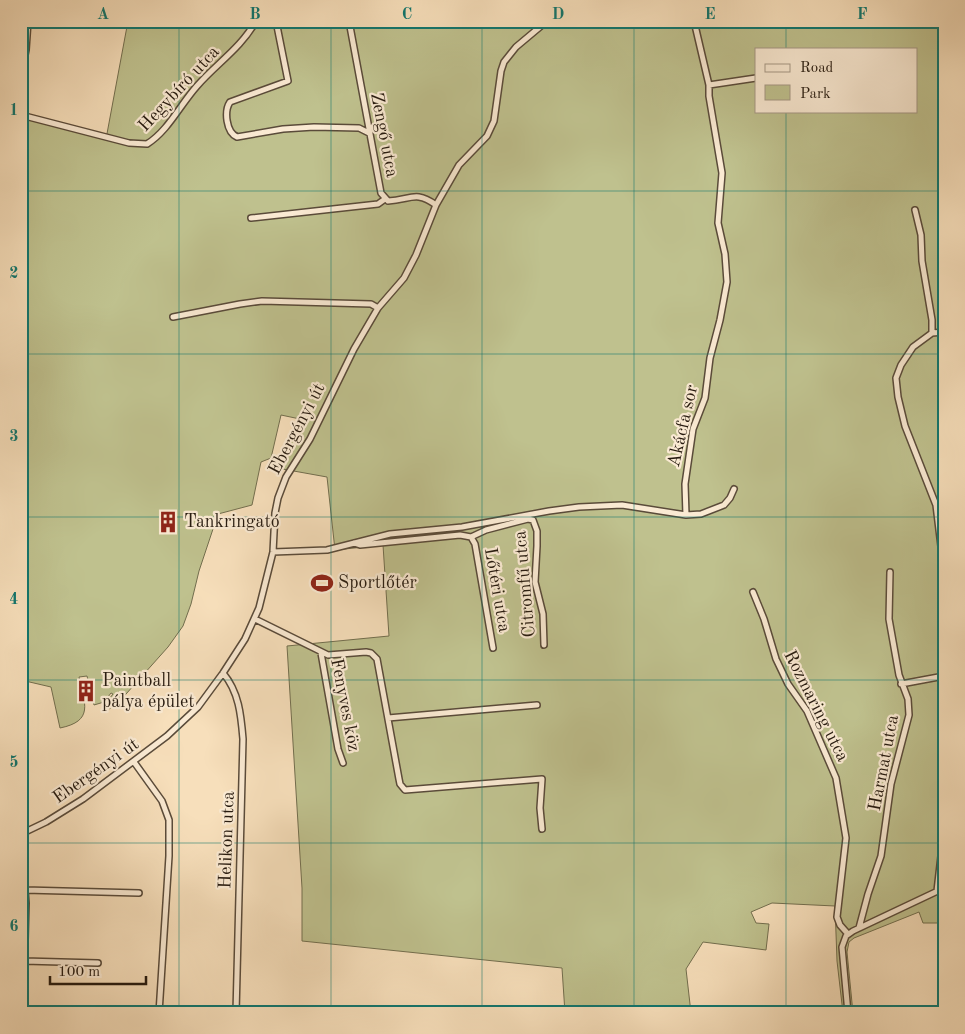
<svg xmlns="http://www.w3.org/2000/svg" width="965" height="1034" viewBox="0 0 965 1034" font-family="'Old Standard TT',serif">
  <style>
    .green { fill: #bfc18e; stroke: #726e4e; fill-rule: evenodd }
    .lines { fill: none; stroke-linecap: round; stroke-linejoin: round }
    .minor-casing { stroke: #5a4b3a; stroke-width: 8 }
    .minor { stroke: #faead3; stroke-width: 5 }
    .grid { fill: none; stroke: #0f766e; stroke-width: 1; stroke-opacity: 0.55 }
    .labels { text-anchor: middle; dominant-baseline: central; stroke-width: 4.5; stroke-linejoin: round; paint-order: stroke }
    .street-label { font-size: 18px; fill: #261a0f; stroke: #faead3 }
    .poi-label { font-size: 18px; fill: #261a0f; stroke: #faead3; text-anchor: start }
    .neatline { fill: none; stroke: #0f766e; stroke-width: 2 }
    .grid-label { font-size: 16px; text-anchor: middle; font-weight: bold; fill: #0f766e }
  </style>
  <rect width="100%" height="100%" fill="#f7dfbb"/>
  <filter id="stains"><feTurbulence type="fractalNoise" baseFrequency=".004" numOctaves="4"/><feColorMatrix values="0 0 0 0 .2 0 0 0 0 .09 0 0 0 0 .02 0 0 0 .5 -.17"/></filter>
  <radialGradient id="worn" r=".72"><stop offset=".6" stop-color="#630" stop-opacity="0"/><stop offset="1" stop-color="#630" stop-opacity=".3"/></radialGradient>
  <path class="green" d="M128 21H944V923H923L919 912 854 938 849 942 847 952 853 1013H843L837 961 835 906 772 903 751 912 756 923 769 924 766 950 703 942 686 969 691 1013H656L601 1009V1013H565L562 968 302 941V888L287 646 389 636 383 545 335 550 327 477 277 468 300 419 281 415 271 458 261 462 252 505 218 514 199 571 191 604 183 626 168 647 118 703 109 709 105 704 113 694 111 693 104 702 94 705 87 676 79 677C85 704 94 721 60 728L51 687 21 680V121L29 120 106 139ZM756 49H916V111H756Z"/>
  <g class="lines">
    <g class="minor-casing">
      <path id="minor" d="M276 21 288 81 230 102C224 111 226 132 237 137L283 129 314 127 359 128 369 133
        M349 21 381 193 388 201C411 200 415 190 436 205
        M378 21H391
        M21 74 26 50 28 21
        M709 85 756 78
        M21 115 129 143 147 144C168 131 180 105 197 86 216 64 241 48 256 21
        M915 210 921 235 922 261 932 320V333
        M251 218 378 204 385 199
        M173 317 240 304 262 301 371 304 378 308
        M944 332 932 333 913 347 901 365 896 378 898 397 905 426 936 505 944 571
        M686 515 685 484 693 429 705 398 710 358 720 320 727 282 725 254 718 223 722 173 709 96V85L694 21
        M471 537 475 544 493 648
        M354 543 360 545 460 535 471 537 486 530 528 519 533 520 537 531V546L535 582 543 614 544 645
        M273 552 327 550 390 534 462 527 549 511 579 507 622 505 686 515 701 514 724 505 730 498 734 489
        M753 592 764 619 776 659 788 684 807 711 836 778 846 838 837 917 840 925 848 934
        M255 619 328 655 366 652 371 653 377 659 399 779 400 784 405 790 542 779 540 808 542 829
        M321 653 338 749 343 763
        M223 673C239 692 241 715 243 739L236 1013
        M901 684 944 676
        M388 718 537 705
        M134 762 162 801 169 820V856L159 1013
        M21 834 46 822 83 799 167 736 198 707 223 673 245 639 259 608 273 552 275 513 278 498 286 477 310 439 354 349 378 308 404 278 416 255 436 205 459 165 487 136 494 121 501 71 504 62 516 47 547 21
        M21 869 25 890 26 903 23 1013
        M25 890 139 893
        M937 891 944 830
        M859 928 868 894 881 856 891 784 909 715 908 699 899 675 889 619 890 572
        M24 961 98 963
        M848 1013 842 947 846 936 853 931 944 888"/>
    </g>
    <use href="#minor" class="minor"/>
  </g>
  <path class="grid" d="M179 21V1013M331 21V1013M482 21V1013M634 21V1013M786 21V49M786 111V1013M21 191H944M21 354H944M21 517H944M21 680H944M21 843H944"/>
  <defs>
    <g id="building-bare" transform="scale(1.725)"><path d="M-4-6H4V6H1V3H-1V6H-4ZM-2.5-4.3h1.7v1.8h-1.7ZM.8-4.3h1.7v1.8H.8ZM-2.5-1h1.7V.8h-1.7ZM.8-1h1.7V.8H.8Z" fill="#8f2418" stroke="#faead3" stroke-width="2.5" paint-order="stroke"/></g>
    <g id="stadium-bare" transform="scale(1.725)"><path d="M0-5a6.5 5 0 1 0 0 10a6.5 5 0 1 0 0-10ZM-3.5-1.8h7v3.6h-7Z" fill="#8f2418" stroke="#faead3" stroke-width="2.5" paint-order="stroke"/></g>
  </defs>
  <g fill-rule="evenodd">
    <use href="#building-bare" x="168" y="522"/>
    <use href="#stadium-bare" x="322" y="583"/>
    <use href="#building-bare" x="86" y="691"/>
  </g>
  <g class="labels">
    <g class="street-label">
      <text transform="translate(179 89) rotate(-47)">Hegybíró utca</text>
      <text transform="translate(384 135) rotate(79)">Zengő utca</text>
      <text transform="translate(683 426) rotate(-77)">Akácfa sor</text>
      <text transform="translate(297 429) rotate(-62)">Ebergényi út</text>
      <text transform="translate(525 584) rotate(-95)">Citromfű utca</text>
      <text transform="translate(497 590) rotate(80)">Lőtéri utca</text>
      <text transform="translate(345 705) rotate(79)">Fenyves köz</text>
      <text transform="translate(816 706) rotate(63)">Rozmaring utca</text>
      <text transform="translate(884 763) rotate(-79)">Harmat utca</text>
      <text transform="translate(96 771) rotate(-35)">Ebergényi út</text>
      <text transform="translate(227 840) rotate(-88)">Helikon utca</text>
    </g>
    <g class="poi-label">
      <text x="184" y="522">Tankringató</text>
      <text x="338" y="583">Sportlőtér</text>
      <text x="102" y="681">Paintball<tspan x="102" dy="21">pálya épület</tspan></text>
    </g>
  </g>
  <rect width="965" height="1034" fill="none" stroke="#f7dfbb" stroke-width="55"/>
  <rect x="755" y="48" width="162" height="65" fill="#faead3" stroke="#a59785"/>
  <rect x="765" y="64" width="25" height="8" fill="#faead3" stroke="#a59785"/>
  <text x="800" y="72" font-size="15" fill="#261a0f">Road</text>
  <rect x="765" y="85" width="25" height="15" fill="#bfc18e" stroke="#a59785"/>
  <text x="800" y="98" font-size="15" fill="#261a0f">Park</text>
  <path d="M50 976v8h96v-8" fill="none" stroke="#261a0f" stroke-width="2.5"/>
  <text x="58" y="976" font-size="15" fill="#261a0f" stroke="#faead3" stroke-width="4" paint-order="stroke">100 m</text>
  <rect x="28" y="28" width="910" height="978" class="neatline"/>
  <g class="grid-label">
    <text x="103" y="19">A</text>
    <text x="255" y="19">B</text>
    <text x="407" y="19">C</text>
    <text x="558" y="19">D</text>
    <text x="710" y="19">E</text>
    <text x="862" y="19">F</text>
    <text x="14" y="115">1</text>
    <text x="14" y="278">2</text>
    <text x="14" y="441">3</text>
    <text x="14" y="604">4</text>
    <text x="14" y="767">5</text>
    <text x="14" y="931">6</text>
  </g>
  <rect width="100%" height="100%" filter="url(#stains)"/>
  <rect width="100%" height="100%" fill="url(#worn)"/>
</svg>
